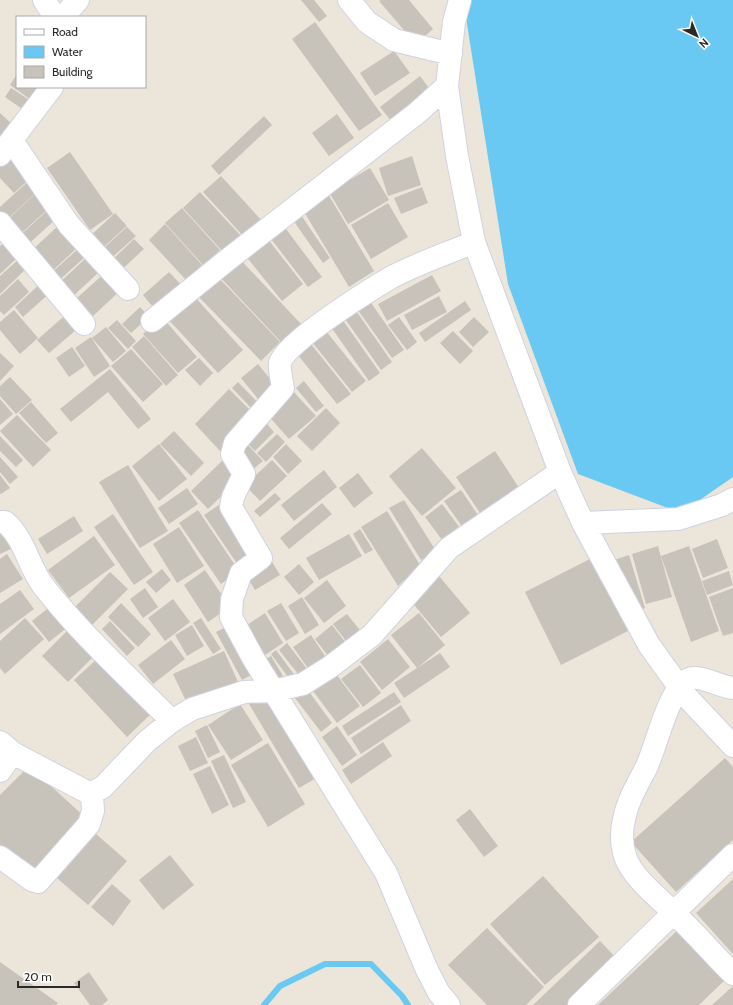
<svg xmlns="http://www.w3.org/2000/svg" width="733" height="1005" viewBox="0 0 733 1005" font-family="Cabin,sans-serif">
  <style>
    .water { fill: #69c9f2 }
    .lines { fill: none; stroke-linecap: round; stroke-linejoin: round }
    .stream { stroke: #69c9f2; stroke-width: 6 }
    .building { fill: #c7c2ba }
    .street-casing { stroke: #cfd2e3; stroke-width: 24 }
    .street { stroke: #fff; stroke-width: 22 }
  </style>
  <rect width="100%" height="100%" fill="#ece5da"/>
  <path class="water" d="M467 0H733V477L681 513 578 474 508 284 464 5Z"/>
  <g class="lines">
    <path class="stream" d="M264 1005 280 986 325 964H371L402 996 408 1005"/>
  </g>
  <path class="building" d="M301 0H314L327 16 319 22Z
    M381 0H409L433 29 416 44 379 1Z
    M315 22 382 115 359 131 292 39Z
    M394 51 410 73 375 96 360 73Z
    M17 74V87H48L37 104 10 85Z
    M420 76 431 91 392 122 380 107Z
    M11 88 34 103 28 113 5 97Z
    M0 113 13 125 0 140Z
    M337 114 354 138 329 156 312 133Z
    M264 116 272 125 219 175 211 166Z
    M70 152 113 214 90 230 47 168Z
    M13 155 33 176 14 193 0 178V167Z
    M412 156 421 185 388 196 379 168Z
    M370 168 389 200 348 224 329 192Z
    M221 176 263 222 245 238 203 192Z
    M32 178 41 188 2 224 0 222V207Z
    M422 187 428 203 401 214 394 198Z
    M200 192 242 237 224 253 183 208Z
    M35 194 48 209 16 238 3 224Z
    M328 194 374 271 349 287 303 210Z
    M388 203 408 237 371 259 351 225Z
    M182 208 220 250 203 265 165 223Z
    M48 210 56 219 24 248 16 239Z
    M115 213 127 226 99 251 88 238Z
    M301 215 330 258 323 263 293 220Z
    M60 224 80 245 49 274 29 253Z
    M165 224 202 265 186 280 149 240Z
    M283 225 322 277 308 287 268 235Z
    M127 227 136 236 107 262 98 253Z
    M267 238 303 284 282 301 245 255Z
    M134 239 144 249 117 274 108 264Z
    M4 243 18 257 0 274V246Z
    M79 248 86 256 55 284 48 276Z
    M238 257 301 324 282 343 218 275Z
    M86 258 99 272 71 298 58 284Z
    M19 259 27 268 0 294V276Z
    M107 271 123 288 93 316 77 298Z
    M169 272 185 289 158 313 143 295Z
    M432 275 441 291 387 321 378 304Z
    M217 276 280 342 261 361 197 295Z
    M18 279 29 292 4 315 0 311V296Z
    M43 281 52 291 23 317 15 307Z
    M192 294 243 350 218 373 167 318Z
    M439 296 447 312 412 330 404 315Z
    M367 297 404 350 392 358 355 306Z
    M465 301 471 310 425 342 419 333Z
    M140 307 149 317 131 333 122 324Z
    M354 308 392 362 381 370 343 316Z
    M14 310 38 338 20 354 0 330V322Z
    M70 311 82 325 49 353 37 340Z
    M162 317 197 357 178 373 143 334Z
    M399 317 417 342 407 350 388 325Z
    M474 317 489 332 473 347 459 332Z
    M342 319 380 373 369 381 331 327Z
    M117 320 136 341 128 349 108 328Z
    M106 327 126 351 113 362 92 338Z
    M326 331 366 381 352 392 312 342Z
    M453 331 473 351 460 364 440 343Z
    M144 336 178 375 166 386 132 347Z
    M91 337 110 366 94 377 75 348Z
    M311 344 351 394 337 404 298 355Z
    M72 347 85 366 69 377 56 358Z
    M131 349 163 384 143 402 111 366Z
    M0 353 14 366 0 381Z
    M199 358 213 373 200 386 185 370Z
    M258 364 279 390 262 404 241 378Z
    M110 369 151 419 138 429 108 392 71 422 60 409Z
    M10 377 32 400 16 414 0 396V386Z
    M304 381 324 406 316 412 296 388Z
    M238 382 261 406 255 412 232 388Z
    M229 389 255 415 249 424 221 452 195 424Z
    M291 389 316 416 289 439 265 412Z
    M0 399 13 414 0 425Z
    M31 402 58 433 46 443 19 413Z
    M326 408 340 423 312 451 297 436Z
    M17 415 51 450 33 467 0 431Z
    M267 424 274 432 255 451 247 443Z
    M174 431 204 463 191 476 160 444Z
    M277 434 285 442 266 462 257 453Z
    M0 436 23 460 16 467 0 451Z
    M159 444 187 479 159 501 132 466Z
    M247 444 263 461 251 471 236 455Z
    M286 444 302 461 288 474 273 457Z
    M422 448 456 488 422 516 389 476Z
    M495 451 521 491 482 516 456 477Z
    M0 457 18 477 10 484 0 472Z
    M225 458 242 476 208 509 191 491Z
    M272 460 287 476 260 501 245 485Z
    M128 465 168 531 140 548 99 482Z
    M324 470 337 487 294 521 281 505Z
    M358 473 373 493 354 508 339 488Z
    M0 475 10 488 1 494 0 493Z
    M187 488 198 504 169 524 158 508Z
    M461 490 480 518 464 529 444 501Z
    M275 493 281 499 260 517 254 511Z
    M404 500 436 551 421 560 389 508Z
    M222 503 257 556 240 568 204 515Z
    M322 503 332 514 289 549 280 538Z
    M442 504 463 532 446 545 425 517Z
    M198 510 239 571 221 584 179 523Z
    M387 511 420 565 398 586 361 527Z
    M113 514 153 572 134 585 94 527Z
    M74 516 83 531 47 554 38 539Z
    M0 521 11 549 0 554Z
    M179 527 204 566 177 583 153 544Z
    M360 529 373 550 365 554 353 534Z
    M349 534 362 556 319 580 306 558Z
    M94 536 115 565 69 598 48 570Z
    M717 539 728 568 703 578 692 549Z
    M658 546 672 597 646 604 632 554Z
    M689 546 719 631 691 642 661 556Z
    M7 554 23 579 0 593V559Z
    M629 555 645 608 636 612 614 560Z
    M592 558 628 631 561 665 525 592Z
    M271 560 280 575 255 590 246 575Z
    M299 564 314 582 299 595 284 577Z
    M162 569 171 580 156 593 146 582Z
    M205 570 230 607 208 622 184 585Z
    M729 571 733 585 707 595 702 581Z
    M110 572 128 589 89 628 71 611Z
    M439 576 470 613 441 637 410 600Z
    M327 580 346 606 324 623 304 598Z
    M145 588 158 607 143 618 130 599Z
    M733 588V633L723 636 709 597Z
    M20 590 34 609 0 634V604Z
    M302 597 319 625 305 634 288 606Z
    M173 599 190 622 165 641 148 618Z
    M121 603 151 634 138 647 108 617Z
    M281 603 299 633 286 641 267 611Z
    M52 605 69 626 49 642 32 621Z
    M265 613 283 643 265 655 247 625Z
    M419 613 445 645 417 668 391 635Z
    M347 614 363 634 349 645 333 624Z
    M25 618 44 639 5 674 0 668V641Z
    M201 618 221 649 213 654 193 623Z
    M110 621 135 648 127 656 102 629Z
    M192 625 204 646 187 656 175 635Z
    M230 625 255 673 242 680 216 632Z
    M332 625 349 647 332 661 315 639Z
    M70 628 96 654 68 682 42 656Z
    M311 635 327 659 310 671 293 647Z
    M388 639 410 667 382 690 360 662Z
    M171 640 185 659 153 684 138 665Z
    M287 643 311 674 303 680 279 650Z
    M276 650 296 677 291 681 271 654Z
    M224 651 238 682 188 705 173 674Z
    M440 653 450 667 404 698 394 683Z
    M271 656 286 681 275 689 259 663Z
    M99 657 152 713 127 737 74 680Z
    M360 665 381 693 363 707 341 679Z
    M336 674 360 706 337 723 313 691Z
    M307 689 332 723 321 732 295 698Z
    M394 692 401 702 348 736 342 726Z
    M267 693 318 777 299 788 249 704Z
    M240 704 263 740 231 760 208 725Z
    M401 705 411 721 361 754 351 738Z
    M207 725 220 752 208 758 195 731Z
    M337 726 357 755 342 766 322 737Z
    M196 737 208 763 190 771 178 746Z
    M383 742 392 756 351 784 342 770Z
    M268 743 305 804 268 827 231 765Z
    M224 755 246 802 233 808 211 761Z
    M725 758 733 767V840L676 892 631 842Z
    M29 766 87 819 33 875 0 844V795Z
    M210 766 229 805 212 814 193 774Z
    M470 809 498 846 484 857 456 820Z
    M96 834 127 861 88 905 57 878Z
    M170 855 194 885 163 910 139 880Z
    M543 876 599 937 545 985 490 924Z
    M733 879V954L696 913Z
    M112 884 131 901 113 926 91 907Z
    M487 928 544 987 526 1005H487L448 965Z
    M679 929 726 979 699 1005H598Z
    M600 941 618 960 572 1005H533Z
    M0 962 58 1003 56 1005H0Z
    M89 972 108 1000 102 1005H90L74 983Z
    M733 986V1005H712Z"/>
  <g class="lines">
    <g class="street-casing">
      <path id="street" d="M44 0 55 17
        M349 0 367 22 394 40 451 54
        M460 0 454 22 447 86 457 156 474 242 560 472 583 523 678 519 722 505 733 499
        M63 17 78 0
        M12 141 69 225 128 289
        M0 155 52 87
        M0 223 84 324
        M152 321 231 257 417 113 447 86
        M0 522H5C25 539 28 566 44 587 82 635 128 677 172 721
        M583 523 649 645 685 695 733 746
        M733 688C721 687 699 674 689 679 667 691 657 746 646 768 638 784 629 797 625 815 621 829 621 845 626 859 635 880 659 898 674 913 695 933 713 954 733 974
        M0 742 13 753 87 792 92 793 103 787 147 741 172 721 192 709 244 692 273 691 303 684 330 667 372 635 449 548 560 472
        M0 771 13 753
        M0 857 32 880 38 882 89 824 93 811 92 793
        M449 1005 439 993 427 970 386 873 253 658 231 617 232 599 241 573 261 558 231 507 233 497 244 474 232 454 235 443 283 388C282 381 279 370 280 363 284 343 370 290 390 278 416 264 446 254 474 242
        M579 1005 733 855"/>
    </g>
    <use href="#street" class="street"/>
  </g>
  <rect x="16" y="16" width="130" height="72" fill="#ffffff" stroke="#a9a9a9"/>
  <rect x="24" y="29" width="20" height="6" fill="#ffffff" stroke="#a9a9a9"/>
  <text x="52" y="36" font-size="12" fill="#292929">Road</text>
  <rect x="24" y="46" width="20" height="12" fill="#69c9f2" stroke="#a9a9a9"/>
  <text x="52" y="56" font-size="12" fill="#292929">Water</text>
  <rect x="24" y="66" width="20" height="12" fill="#c7c2ba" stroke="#a9a9a9"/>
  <text x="52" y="76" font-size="12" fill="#292929">Building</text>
  <g transform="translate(697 36) rotate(137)" stroke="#ffffff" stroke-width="3" paint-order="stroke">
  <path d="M0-3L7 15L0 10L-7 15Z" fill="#292929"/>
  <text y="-6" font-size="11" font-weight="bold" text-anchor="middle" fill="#292929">N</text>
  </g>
  <path d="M18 981v6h61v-6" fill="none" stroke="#292929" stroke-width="2"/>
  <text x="24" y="981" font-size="12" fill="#292929" stroke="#ffffff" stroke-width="3" paint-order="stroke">20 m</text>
</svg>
